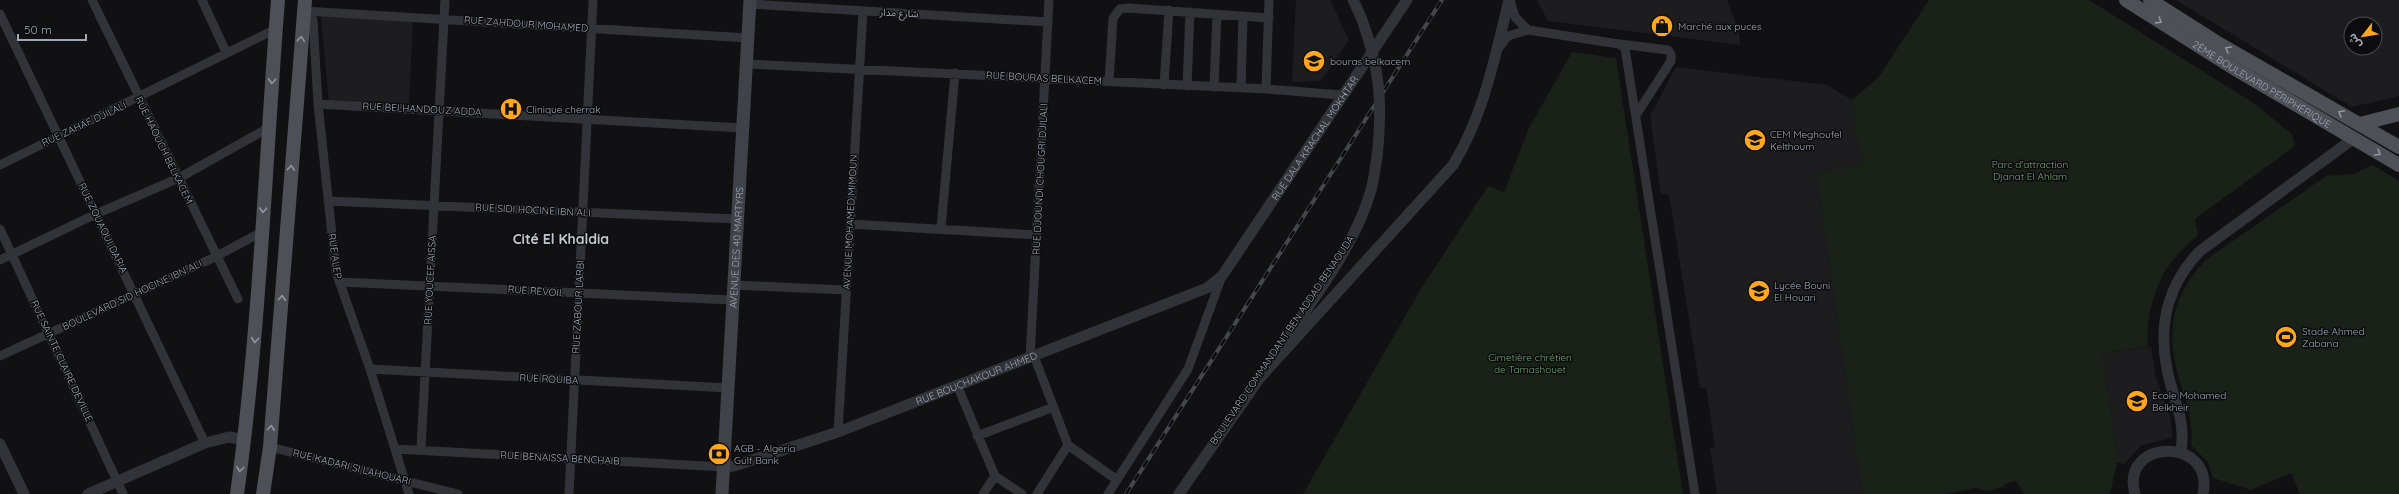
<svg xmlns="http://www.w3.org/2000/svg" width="2399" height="494" viewBox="0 0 2399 494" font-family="Quicksand,'Noto Sans Arabic',sans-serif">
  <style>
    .built { fill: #1d1d20; fill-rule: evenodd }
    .green { fill: #192119 }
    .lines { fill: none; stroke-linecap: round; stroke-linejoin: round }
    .minor { stroke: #323338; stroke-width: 9 }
    .tertiary { stroke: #323338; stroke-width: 11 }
    .secondary { stroke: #3f4248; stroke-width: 13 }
    .primary { stroke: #4d5057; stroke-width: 14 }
    .rail-casing { stroke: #44474d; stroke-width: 4 }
    .rail { stroke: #0c0c0e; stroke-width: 2.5; stroke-dasharray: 8; stroke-linecap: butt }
    .tertiary-bridge { stroke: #323338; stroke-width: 11 }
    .oneway { stroke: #9096a2 }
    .labels { text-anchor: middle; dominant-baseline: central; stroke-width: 3; stroke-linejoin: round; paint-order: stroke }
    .street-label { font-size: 10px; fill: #a1a8b5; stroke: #0c0c0e }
    .poi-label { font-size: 10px; fill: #a1a8b5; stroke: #0c0c0e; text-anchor: start }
    .park-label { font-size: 10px; fill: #76a276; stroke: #0c0c0e }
    .district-label { font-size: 14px; font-weight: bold; fill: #c2c7d0; stroke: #0c0c0e }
  </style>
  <rect width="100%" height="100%" fill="#111113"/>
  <path class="built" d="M1296 0H1330L1349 40 1321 81 1292 82Z
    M1537 0H1727L1739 31 1740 45 1548 21Z
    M2176 0H2399V96L2352 107ZM2351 24H2375V48H2351Z
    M321 17 413 20 409 104 329 102Z
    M1676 67 1827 85 1852 100 1860 164 1816 172 1862 494H1717L1710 448 1715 447 1706 387 1700 388 1669 195 1661 194 1650 116Z
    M2151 347 2156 378 2171 420 2172 438 2142 445 2124 464 2119 463 2102 353Z"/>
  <path class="green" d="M1929 0H2089L2252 102 2292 134 2295 146 2195 219 2198 235C2192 241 2184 247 2178 254 2156 277 2145 317 2148 347L2102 353 2119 463H2117L2110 494H2024L2016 481 2004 484V487L1986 491 1976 488 1945 494H1862L1816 172 1860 164 1852 100 1878 78Z
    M1572 52 1616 58 1683 494H1303L1419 292 1488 186 1504 192 1529 128Z
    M2373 165 2399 181V494H2300L2291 473 2251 490 2213 478 2208 462 2191 445C2194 421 2186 401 2179 379 2165 332 2172 294 2207 259L2326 176 2354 174Z"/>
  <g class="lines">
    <path class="minor" d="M92 0 238 299
      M202 0 226 52
      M750 4 1048 22
      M304 11 313 20 318 104 336 272 370 369 409 494
      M304 11 748 38
      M0 14 205 443
      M1528 30 1619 44 1625 48 1695 494
      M1620 44 1668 50 1671 54V61L1636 115
      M1498 49 1508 36 1528 30 1515 17 1510 0
      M746 64 1266 89 1341 95
      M1109 81 1113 18 1120 9 1128 8 1269 18
      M1164 85 1169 10
      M1187 86 1190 12
      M1214 87 1217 14
      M1241 88 1243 16
      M1266 89 1269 0
      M318 104 742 128
      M0 165 276 29
      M328 201 737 219
      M850 224 1037 235
      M941 228 955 73
      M0 229 123 494
      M0 260 96 214 179 178 268 128
      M339 282 732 300
      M733 285 846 290
      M0 356 215 257 262 232
      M1034 356 1068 445 1117 480
      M1030 358 1049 0
      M370 369 729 388
      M957 385 995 476 1022 494
      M838 432 863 11
      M977 436 1054 407
      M270 447 458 494
      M396 449 724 467
      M421 449 445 0
      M569 494 593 0
      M983 494 995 476
      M1037 494 1068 445
      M1108 494 1188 369 1222 276"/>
    <g class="tertiary">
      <path d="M1353 0 1361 17"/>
      <path d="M1277 352C1310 303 1355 247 1371 190 1374 179 1375 168 1377 157"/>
      <path d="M1257 381 1453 165C1484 115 1495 56 1509 0"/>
      <path d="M0 444 24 494"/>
      <path d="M2181 452C2186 417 2173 401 2167 369 2158 325 2168 284 2200 251L2353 139"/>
      <path id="s1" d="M724 467 734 466 838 432 1207 288 1222 276 1407 0"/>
      <path d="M88 494 205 443 229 437 245 440"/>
      <path d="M1179 494 1261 376"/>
      <path d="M2135 494C2119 438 2215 436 2203 494"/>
    </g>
    <path class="secondary" id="s2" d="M722 494 750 0"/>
    <g class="primary">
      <path id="s3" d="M2126 0 2237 70 2399 165"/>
      <path d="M2150 0 2216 42 2399 147"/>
      <path d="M2360 124 2399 114"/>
      <path d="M237 494C260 330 265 165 278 0"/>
      <path d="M263 494 270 447 305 0"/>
    </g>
    <g class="rail-casing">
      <path id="rail" d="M1126 494 1442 0"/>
    </g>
    <use href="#rail" class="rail"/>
    <path class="tertiary-bridge" d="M1361 17C1380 68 1383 103 1377 157"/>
  </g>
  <defs><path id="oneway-chevron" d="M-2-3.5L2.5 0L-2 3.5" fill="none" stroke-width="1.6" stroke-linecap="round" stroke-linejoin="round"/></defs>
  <g class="oneway">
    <use href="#oneway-chevron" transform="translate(2159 21) rotate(32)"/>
    <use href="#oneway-chevron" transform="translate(301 39) rotate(-84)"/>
    <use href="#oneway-chevron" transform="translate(2228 49) rotate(-150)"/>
    <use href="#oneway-chevron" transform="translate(272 81) rotate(94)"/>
    <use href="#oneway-chevron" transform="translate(2341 113) rotate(-150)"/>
    <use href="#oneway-chevron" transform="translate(2378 153) rotate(30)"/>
    <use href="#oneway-chevron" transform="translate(291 168) rotate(-86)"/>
    <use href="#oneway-chevron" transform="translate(263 210) rotate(93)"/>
    <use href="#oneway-chevron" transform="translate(282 298) rotate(-86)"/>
    <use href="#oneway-chevron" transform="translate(255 340) rotate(95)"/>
    <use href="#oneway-chevron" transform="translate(271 428) rotate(-85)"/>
    <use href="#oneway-chevron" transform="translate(240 469) rotate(98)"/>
  </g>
  <defs>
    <g id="shop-disc" transform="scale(1.15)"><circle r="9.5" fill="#ffa61c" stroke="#0c0c0e"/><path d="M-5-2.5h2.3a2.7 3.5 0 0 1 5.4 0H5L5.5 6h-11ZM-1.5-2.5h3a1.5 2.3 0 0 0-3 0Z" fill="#111"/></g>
    <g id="school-disc" transform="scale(1.15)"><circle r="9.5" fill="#ffa61c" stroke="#0c0c0e"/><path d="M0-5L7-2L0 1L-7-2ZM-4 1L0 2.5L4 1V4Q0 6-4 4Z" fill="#111"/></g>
    <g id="hospital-disc" transform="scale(1.15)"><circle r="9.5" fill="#ffa61c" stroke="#0c0c0e"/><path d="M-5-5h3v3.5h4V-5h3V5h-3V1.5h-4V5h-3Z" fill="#111"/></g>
    <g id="stadium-disc" transform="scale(1.15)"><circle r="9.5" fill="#ffa61c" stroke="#0c0c0e"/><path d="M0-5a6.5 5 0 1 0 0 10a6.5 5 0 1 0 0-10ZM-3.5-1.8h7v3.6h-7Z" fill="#111"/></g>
    <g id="bank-disc" transform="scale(1.15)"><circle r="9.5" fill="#ffa61c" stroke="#0c0c0e"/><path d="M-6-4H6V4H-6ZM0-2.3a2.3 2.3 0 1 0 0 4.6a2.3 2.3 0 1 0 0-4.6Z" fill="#111"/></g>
  </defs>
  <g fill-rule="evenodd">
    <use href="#shop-disc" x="1662" y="26"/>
    <use href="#school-disc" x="1314" y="61"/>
    <use href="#hospital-disc" x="511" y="109"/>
    <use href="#school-disc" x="1755" y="140"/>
    <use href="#school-disc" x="1759" y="291"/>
    <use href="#stadium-disc" x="2286" y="337"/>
    <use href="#school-disc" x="2137" y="401"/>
    <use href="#bank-disc" x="719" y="454"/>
  </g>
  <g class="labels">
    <g class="street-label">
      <text transform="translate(899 13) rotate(3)">شارع مدار</text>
      <text transform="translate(526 24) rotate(4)">RUE ZAHDOUR MOHAMED</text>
      <text transform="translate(1044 78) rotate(3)">RUE BOURAS BELKACEM</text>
      <text stroke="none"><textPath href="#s3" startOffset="160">2ÈME BOULEVARD PÉRIPHÉRIQUE</textPath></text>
      <text transform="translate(422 109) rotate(3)">RUE BELHANDOUZ ADDA</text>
      <text transform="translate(84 124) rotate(-25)">RUE ZAHAF DJILALI</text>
      <text stroke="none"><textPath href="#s1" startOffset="701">RUE DALA KRACHAL MOKHTAR</textPath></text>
      <text transform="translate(164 150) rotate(64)">RUE HAOUCH BELKACEM</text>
      <text transform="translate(1040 179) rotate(-87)">RUE DJOUNDI CHOUGRI DJILALI</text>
      <text transform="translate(533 210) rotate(3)">RUE SIDI HOCINE IBN ALI</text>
      <text transform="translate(850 222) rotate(-87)">AVENUE MOHAMED MIMOUN</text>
      <text transform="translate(103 228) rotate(64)">RUE ZOUAOUI DARIA</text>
      <text stroke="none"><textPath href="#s2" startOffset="247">AVENUE DES 40 MARTYRS</textPath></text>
      <text transform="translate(335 256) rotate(82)">RUE ALEP</text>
      <text transform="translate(430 280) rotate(-87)">RUE YOUCEF AISSA</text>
      <text transform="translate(536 291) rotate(4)">RUE REVOIL</text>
      <text transform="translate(132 295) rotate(-25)">BOULEVARD SID HOCINE IBN ALI</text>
      <text transform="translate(578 307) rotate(-87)">RUE ZABOUR LARBI</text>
      <text transform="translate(1282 340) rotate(-56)">BOULEVARD COMMANDANT BEN ADDAD BENAOUDA</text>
      <text transform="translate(62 361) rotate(65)">RUE SAINTE CLAIRE DEVILLE</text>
      <text stroke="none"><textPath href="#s1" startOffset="268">RUE BOUCHAKOUR AHMED</textPath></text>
      <text transform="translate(549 379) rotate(3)">RUE ROUIBA</text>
      <text transform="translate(560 458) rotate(3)">RUE BENAISSA BENCHAIB</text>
      <text transform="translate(352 467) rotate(14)">RUE KADARI SI LAHOUARI</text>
    </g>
    <g class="poi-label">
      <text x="1678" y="26">Marché aux puces</text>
      <text x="1330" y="61">bouras belkacem</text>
      <text x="526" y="109">Clinique cherrak</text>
      <text x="1770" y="134">CEM Meghoufel<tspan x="1770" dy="12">Kelthoum</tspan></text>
      <text x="1774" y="285">Lycée Bouni<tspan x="1774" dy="12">El Houari</tspan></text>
      <text x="2302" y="331">Stade Ahmed<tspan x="2302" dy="12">Zabana</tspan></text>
      <text x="2152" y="395">Ecole Mohamed<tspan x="2152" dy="12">Belkheir</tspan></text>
      <text x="734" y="448">AGB - Algeria<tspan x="734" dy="12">Gulf Bank</tspan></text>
    </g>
    <g class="park-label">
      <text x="2030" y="164">Parc d'attraction<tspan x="2030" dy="12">Djanat El Ahlam</tspan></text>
      <text x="1530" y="357">Cimetière chrétien<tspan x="1530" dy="12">de Tamashouet</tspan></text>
    </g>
    <g class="district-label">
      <text x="561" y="239">Cité El Khaldia</text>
    </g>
  </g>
  <g transform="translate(2363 36) rotate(239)"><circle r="19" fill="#0c0c0e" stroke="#484a51"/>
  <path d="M0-3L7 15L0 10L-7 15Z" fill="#ffa61c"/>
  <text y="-6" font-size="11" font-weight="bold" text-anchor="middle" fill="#a1a8b5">ش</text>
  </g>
  <path d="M18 34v6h68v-6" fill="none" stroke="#a1a8b5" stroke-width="2"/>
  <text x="24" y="34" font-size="12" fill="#a1a8b5" stroke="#0c0c0e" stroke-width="3" paint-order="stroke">50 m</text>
</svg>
